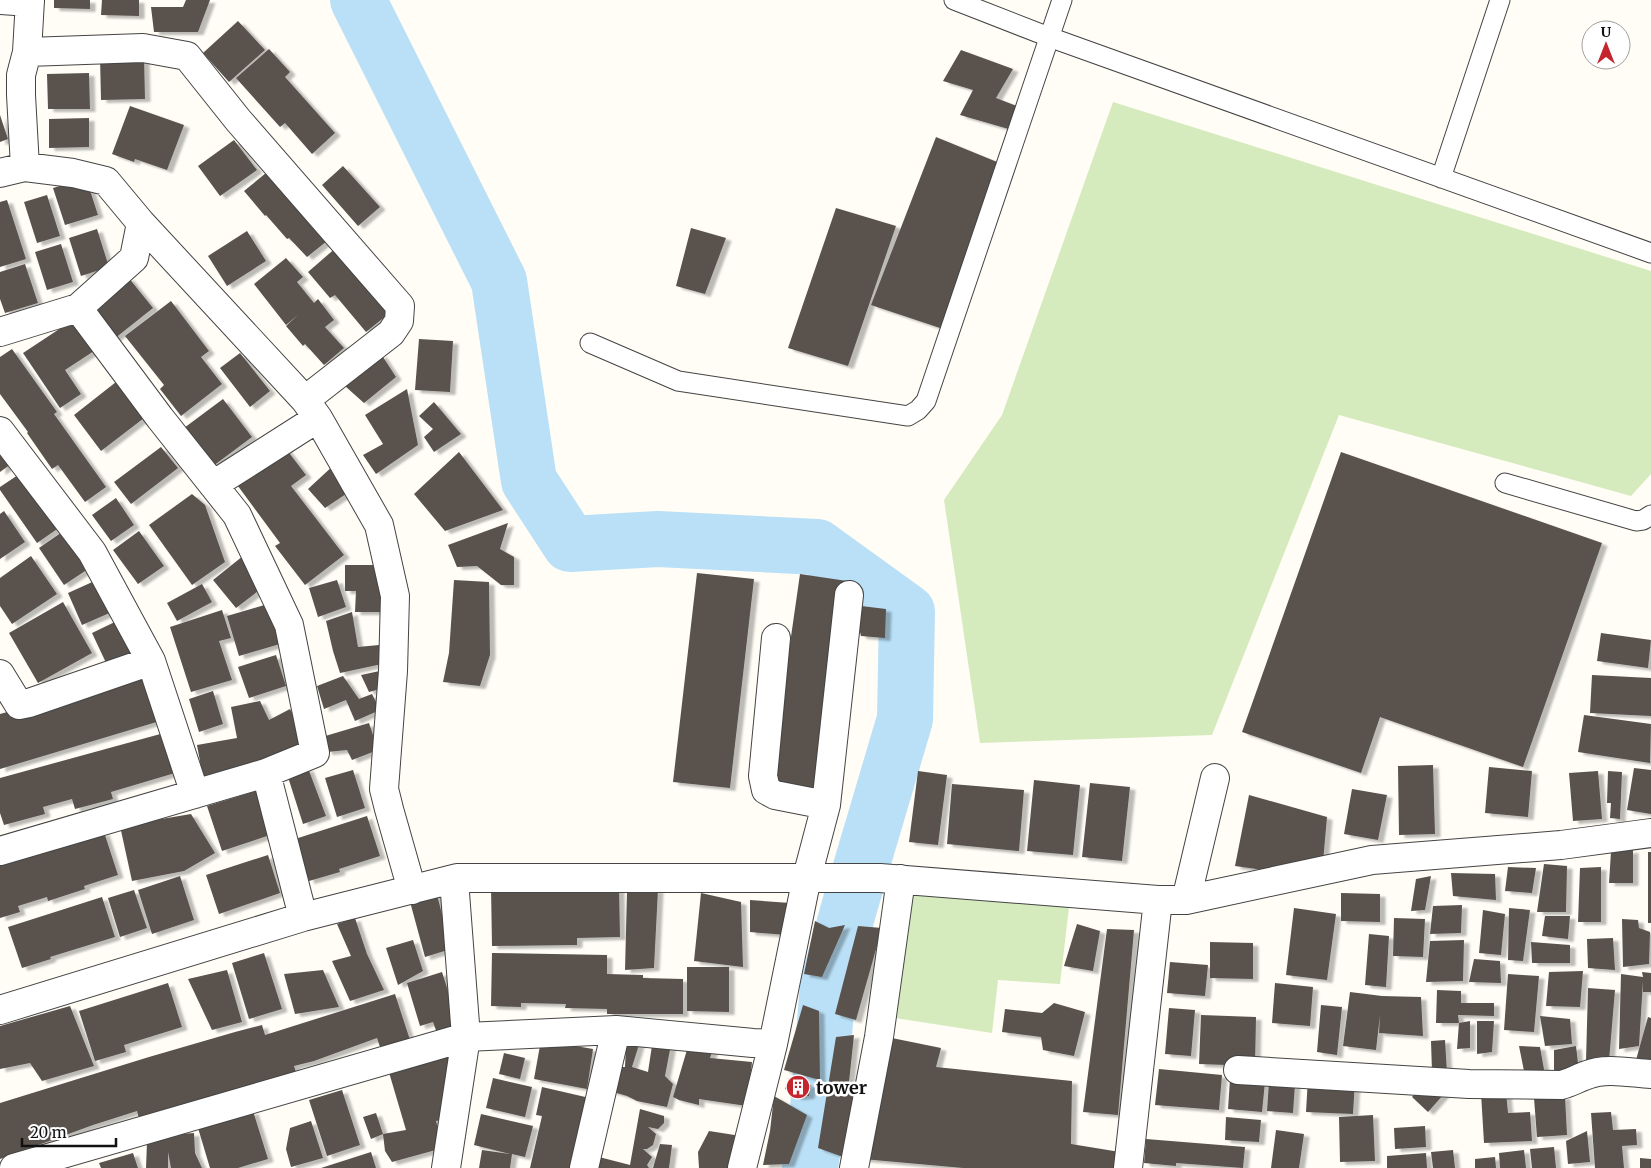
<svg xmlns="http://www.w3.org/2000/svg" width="1651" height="1168" viewBox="0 0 1651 1168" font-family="Merriweather,serif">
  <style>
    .green { fill: #d5ebbd }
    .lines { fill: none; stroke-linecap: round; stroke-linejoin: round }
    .river { stroke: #b9e0f7; stroke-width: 56 }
    .building { fill: #5a524d; filter: url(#shadow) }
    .lane-casing { stroke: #444; stroke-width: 21 }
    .street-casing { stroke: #444; stroke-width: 30 }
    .lane { stroke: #fff; stroke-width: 19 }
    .street { stroke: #fff; stroke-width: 28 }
    .labels { text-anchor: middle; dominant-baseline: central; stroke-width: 5; stroke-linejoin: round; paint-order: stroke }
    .poi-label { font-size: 18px; font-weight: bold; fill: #111; stroke: #fff; text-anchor: start }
  </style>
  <defs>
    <filter id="shadow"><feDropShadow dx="5.5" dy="3" stdDeviation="1" flood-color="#0004"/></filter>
  </defs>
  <rect width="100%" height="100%" fill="#fffdf5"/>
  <path class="green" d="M1113 102 1651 271V474L1631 496 1339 415 1212 735 980 743 944 500 1002 415Z
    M908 889 1069 907 1060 984 998 980 992 1033 895 1018Z"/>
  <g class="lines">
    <path class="river" d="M358 0 499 281 529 481 570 544 658 539 817 547 907 612 905 719 849 908 828 985 818 1109 810 1168"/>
  </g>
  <path class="building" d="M54 0H90V9L54 8Z
    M102 0H139V16L101 15Z
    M186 0H210L198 32H154L151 7H183Z
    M238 21 265 50 229 82 203 53Z
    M269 49 290 72 285 77 335 133 312 154 285 123 280 127 236 78Z
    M961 50 1013 69 996 98 1019 107 1012 130 960 115 973 90 943 81Z
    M144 56 145 99 101 100 100 57Z
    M89 73 90 109H48L47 74Z
    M130 106 184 125 167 170 135 159 134 162 112 154Z
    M0 115 8 139 0 142Z
    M89 118V147L49 148V119Z
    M936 137 1002 164 946 330 871 305Z
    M234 140 257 170 220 196 198 166Z
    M343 166 380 207 358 226 322 185Z
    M272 168 327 241 307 257 289 238 287 239 266 215 265 216 244 191Z
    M86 178 98 215 65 225 53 188Z
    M47 195 60 236 37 243 24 202Z
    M7 200 26 259 0 267V202Z
    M836 208 896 226 848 366 788 348Z
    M691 228 726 238 705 294 676 286Z
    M97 229 109 267 81 276 69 238Z
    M247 231 266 261 227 286 208 256Z
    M61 244 73 282 47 290 35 252Z
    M338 246 392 311 366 332 335 295 330 298 308 272Z
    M286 258 303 277 297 282 314 303 318 299 334 320 325 327 344 348 324 365 305 344 303 346 286 326 299 314 286 325 254 284Z
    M25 264 38 303 5 313 0 299V272Z
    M128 277 153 308 114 339 89 308Z
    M171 301 209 351 201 357 222 384 181 416 160 389 164 385 125 336Z
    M73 320 94 351 65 370 81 394 60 408 23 353Z
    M419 339 453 341 450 392 415 390Z
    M12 349 57 412 54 414 106 487 85 502 58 465 52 469 27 433 28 432 0 394V357Z
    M240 353 270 391 250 407 220 368Z
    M381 354 396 377 364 403 345 386Z
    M116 382 144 418 101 451 74 415Z
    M407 389 418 445 376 474 363 455 383 444 365 415Z
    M223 399 252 437 209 469 180 431Z
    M434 402 461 434 434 452 424 437 433 429 419 416Z
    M283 445 306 475 291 486 344 555 305 585 275 546 280 543 235 482Z
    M161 447 178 468 131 504 114 482Z
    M0 449 11 464 0 472Z
    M459 452 503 510 445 531 414 494Z
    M1341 452 1602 543 1523 767 1380 717 1361 773 1242 732Z
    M335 464 352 490 325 508 308 489Z
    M18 475 60 527 37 543 0 490V487Z
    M192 494 205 505 225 562 192 585 149 525Z
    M116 498 134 525 111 541 92 515Z
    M4 511 25 542 0 559V514Z
    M508 523 500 549 514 557V585H501L477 566 457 567 448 545Z
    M65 530 91 567 64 585 39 548Z
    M139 531 164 566 138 584 113 550Z
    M31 556 57 594 12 624 0 606V578Z
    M243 556 266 585 236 608 213 580Z
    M345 565H381L384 612H355L356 591H345Z
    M697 573 754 579 730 788 673 782Z
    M800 574 847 581 818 789 770 783Z
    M99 579 114 611 82 625 68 593Z
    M337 580 346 607 318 617 309 588Z
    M454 580 489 582 490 655 480 686 443 682 449 653Z
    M202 584 212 602 177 621 167 603Z
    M63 602 92 653 38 683 9 633Z
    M268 604 280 644 239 656 227 616Z
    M853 605 886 609 885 638 861 636Z
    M222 610 231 638 219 641 232 680 191 692 170 627Z
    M352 612 358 647 379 645 382 664 340 673 333 651 326 621Z
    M121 619 137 654 108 667 92 633Z
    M1601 633 1651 640 1648 668 1597 661Z
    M276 655 286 686 249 698 238 667Z
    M389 669 391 686 369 692 361 675Z
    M147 674 160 721 0 769V714Z
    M1592 675 1651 678V716L1590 713Z
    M343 676 359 699 372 694 380 710 355 721 346 700 324 709 317 686Z
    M213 691 223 724 199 732 189 699Z
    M260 701 269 720 290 709 308 744 260 768 203 778 197 745 237 738 231 707Z
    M1584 715 1651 724 1650 763 1578 752Z
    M369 723 378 750 352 760 347 750 327 752 322 737Z
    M164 733 175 773 111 792 113 799 75 809 72 799 43 807 45 814 4 825 0 813V778Z
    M1433 765 1435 834 1399 835 1398 766Z
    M1489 767 1532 771 1528 817 1485 813Z
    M308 768 326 816 303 824 287 774Z
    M1634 768 1651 770V814L1627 810Z
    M353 770 365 808 337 817 325 778Z
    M918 771 947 775 938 845 909 842Z
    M1598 771 1602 819 1573 821 1569 773Z
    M1608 771 1622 772 1620 819 1610 818 1611 803H1607Z
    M1034 780 1080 785 1073 855 1027 851Z
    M1090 783 1130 787 1122 861 1082 857Z
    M952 784 1024 790 1019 851 947 844Z
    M1352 789 1387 795 1378 840 1344 834Z
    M256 791 270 835 222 851 207 806Z
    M1249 795 1327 817 1323 862 1277 872 1235 866Z
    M191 814 215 853 184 871 132 881 120 826Z
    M367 816 380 856 339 869 340 872 309 881 295 839Z
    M104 832 118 875 84 886 85 889 48 901 47 897 18 906 20 912 0 918V865Z
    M1633 850V883H1609L1611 852Z
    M1648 852H1651V923H1648Z
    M268 855 280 893 219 914 206 875Z
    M1544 864 1567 866 1566 912H1537Z
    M1508 867 1536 868 1532 893 1505 891Z
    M1601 867V922H1578L1580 868Z
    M1451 873 1495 874 1496 900 1453 896Z
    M180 876 194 920 152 934 138 890Z
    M1431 876 1425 910 1411 911 1416 879Z
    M619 886 620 937 577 938V945L492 946 491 887Z
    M658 889 654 968 625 970 627 892Z
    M134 890 147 928 120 937 108 898Z
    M436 891 451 949 425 957 409 898Z
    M701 893 741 902 743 967 694 961Z
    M1341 893 1380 894V922L1341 921Z
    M102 897 115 937 50 957 51 959 22 968 8 927Z
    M750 900 790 903 787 935 750 932Z
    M1462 905 1461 933 1430 934 1433 906Z
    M1294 908 1336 914 1327 980 1286 975Z
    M1509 908 1530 910 1523 961 1508 960Z
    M1483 910 1505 914 1501 955 1479 953Z
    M1545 916H1570L1568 939 1542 936Z
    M355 918 367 954 384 990 350 1001 332 961 351 956 337 924Z
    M1394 918 1425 919 1423 957 1393 956Z
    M1622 919 1638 920 1639 928 1650 932 1649 964 1623 967Z
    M815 921 829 928 845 925 822 977 804 974Z
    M1077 924 1100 931 1093 971 1064 966Z
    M858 926 882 928 856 1020 835 1014Z
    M1107 929 1134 930 1118 1115 1083 1112Z
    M1369 934 1389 936 1386 987 1365 985Z
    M1613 938 1615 970 1588 968 1587 939Z
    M413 940 423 971 398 985 386 948Z
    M1464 940 1463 981 1426 982 1430 941Z
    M1210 942 1253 943V979L1210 978Z
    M1531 942 1570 945V963H1532Z
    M264 953 282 1009 249 1019 232 963Z
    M492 953 607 955V974L643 975V978L683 979V1014H607V1009L565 1008 566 1004 521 1003V1007L491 1006Z
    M1474 959 1500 961 1501 983 1469 982Z
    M1170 962 1208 965 1205 996 1167 993Z
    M687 967H729V1012L687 1011Z
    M227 970 242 1022 212 1030 188 979Z
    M323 970 339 1007 295 1014 284 974Z
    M1583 971 1580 1007 1546 1006 1549 972Z
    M442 972 460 1029 438 1036 433 1022 420 1026 407 983Z
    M1642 972 1651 973V992H1643V981L1639 1046 1619 1049 1621 974 1643 977Z
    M1508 974 1539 976 1534 1032 1504 1030Z
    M168 983 182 1027 124 1045 126 1052 95 1061 79 1011Z
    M1275 983 1313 987 1310 1026 1272 1023Z
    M1588 988 1615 990 1609 1061H1586Z
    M1437 990 1461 991V1003H1494V1016L1458 1015 1459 1023H1436Z
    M1350 992 1382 996 1421 997 1423 1036 1379 1033 1380 1015 1376 1050 1343 1046Z
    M395 994 410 1040 381 1050 377 1038 314 1061 294 1066 297 1075 140 1122 137 1111 93 1125 0 1159V1103L149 1057 235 1032 262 1025 265 1035Z
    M1054 1003 1085 1012 1074 1056 1043 1050 1041 1037 1002 1032 1005 1009 1042 1013Z
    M803 1005 819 1011 820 1080 784 1070Z
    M1321 1005 1342 1007 1337 1055 1317 1052Z
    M70 1006 94 1066 42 1081 30 1063 0 1069V1026Z
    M1169 1008 1195 1010 1191 1056 1165 1054Z
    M1201 1015 1256 1017 1255 1066 1199 1064Z
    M1540 1016 1570 1019 1572 1044 1545 1046Z
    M1648 1017 1651 1018V1063L1636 1060Z
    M1470 1021V1048L1457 1049 1459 1023Z
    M1477 1021H1494L1492 1052 1477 1054Z
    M642 1035 632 1067 648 1072 653 1039H672L665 1076 673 1084 667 1107 637 1101 627 1096 610 1091 613 1067H625L626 1044Z
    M854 1035 849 1082 861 1086 846 1158 818 1148 836 1037Z
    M882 1036 941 1048 936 1067 1072 1081 1071 1144 1126 1153 1124 1168H963L863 1159Z
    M541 1040 593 1049 587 1089 534 1079Z
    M1445 1040 1447 1073 1432 1072 1431 1041Z
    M689 1043 713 1049 710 1058 752 1062 747 1106 699 1099V1105L679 1100 673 1097Z
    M1519 1046 1540 1047 1545 1075 1525 1076Z
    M1576 1046 1579 1072 1554 1075V1050Z
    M454 1049 444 1119 436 1121 443 1148 392 1162 385 1151 383 1134 406 1130 388 1069Z
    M504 1053 525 1058 520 1079 499 1074Z
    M1159 1069 1222 1075 1219 1110 1155 1105Z
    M493 1078 532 1087 525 1117 486 1108Z
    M789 1078 811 1085 809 1096 797 1097 785 1089Z
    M1308 1078 1355 1081 1353 1114 1306 1112Z
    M1230 1079 1265 1082 1262 1112 1228 1109Z
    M1269 1082 1295 1084 1293 1113 1267 1111Z
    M1422 1086 1444 1094 1428 1112 1412 1097Z
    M542 1087 594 1099 572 1168H530L542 1116 536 1115Z
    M342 1090 360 1145 327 1156 309 1100Z
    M1506 1092 1508 1113 1530 1112 1532 1141 1484 1143 1481 1093Z
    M774 1096 807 1115 789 1164 763 1165 770 1131Z
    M1565 1096 1567 1135 1537 1137 1534 1098Z
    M640 1109 664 1116V1123L658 1129 648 1127 656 1134 653 1145 647 1149H643L652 1157 647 1165 649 1168H598L599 1157 630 1165Z
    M253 1111 268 1159 238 1168H210L198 1128Z
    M1611 1112 1613 1130 1636 1129 1637 1145 1622 1146 1624 1168H1595L1591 1113Z
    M376 1113 383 1134 371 1139 363 1117Z
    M481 1114 533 1126 525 1157 512 1154 510 1168H479L482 1150 510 1154 474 1145Z
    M1373 1115 1375 1161 1340 1162 1339 1117Z
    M1226 1117 1261 1120 1259 1142 1225 1140Z
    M311 1121 323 1158 291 1167 286 1149 290 1128Z
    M1425 1126 1426 1147 1395 1149 1394 1128Z
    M1276 1130 1304 1134 1299 1168H1271Z
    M709 1131 741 1136 730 1168H699L698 1152Z
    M1587 1131 1590 1162 1568 1164 1566 1141Z
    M194 1133 195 1153 202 1168H171L168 1152V1168H146L147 1142 166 1135Z
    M1146 1139 1245 1147 1243 1168 1176 1163V1166L1144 1163Z
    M660 1144 672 1145 669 1168H653Z
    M1554 1147 1556 1168H1532L1530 1149Z
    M1453 1150 1455 1168H1433L1431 1152Z
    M1524 1150 1526 1168H1500L1499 1153Z
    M371 1152 376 1168H321Z
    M133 1153 138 1168H101L99 1163Z
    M1426 1153 1427 1168H1387V1156Z
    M1495 1157 1496 1168H1475V1159Z
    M1640 1158 1651 1159V1168H1640Z"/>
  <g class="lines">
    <g class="lane-casing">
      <path id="lane" d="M954 0 1049 37 1651 253
        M1441 178 1500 0
        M590 343 678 381 908 416 918 410 926 401 1062 0
        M1505 483 1636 521 1643 520 1651 515"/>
    </g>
    <g class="street-casing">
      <path id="street" d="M0 0 30 2
        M27 52 143 48 187 56 238 120 400 306 399 321 391 333 305 400
        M25 167 73 173 106 181 141 223 305 400 318 418 379 525 395 596 393 671 384 789 389 809 412 890
        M0 173 25 167 21 95V75L27 52 30 0
        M0 332 78 308 134 258 141 223
        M0 431 92 552 151 661 195 794
        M213 485 318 418
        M776 638 763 776 766 790 775 795 826 805
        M0 674 19 705 29 703 151 661
        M266 773 303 917
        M0 851 266 773 315 753 289 625 237 515 160 418 78 308
        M1186 900 1215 778
        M0 1010 303 917 457 878H880L1158 900H1186L1372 860 1561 845 1651 833
        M1238 1070 1469 1084 1561 1085C1570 1083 1578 1078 1587 1075 1606 1067 1631 1073 1651 1074
        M14 1168 466 1037 616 1030 753 1043 773 1044 807 877 826 805 849 595
        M446 1168 466 1037 455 893 457 878
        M584 1168 616 1030
        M742 1168 773 1044
        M854 1168 879 1037 901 879
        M1128 1168 1158 900"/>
    </g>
    <use href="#lane" class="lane"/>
    <use href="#street" class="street"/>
  </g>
  <defs>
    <g id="building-disc" transform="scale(1.25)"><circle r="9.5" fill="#c4262e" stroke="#fff"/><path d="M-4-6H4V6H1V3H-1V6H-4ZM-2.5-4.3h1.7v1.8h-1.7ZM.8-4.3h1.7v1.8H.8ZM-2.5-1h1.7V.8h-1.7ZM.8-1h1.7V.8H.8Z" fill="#fff"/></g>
  </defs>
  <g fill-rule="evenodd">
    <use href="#building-disc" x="798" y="1087"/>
  </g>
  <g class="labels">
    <g class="poi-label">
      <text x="816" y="1087">tower</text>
    </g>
  </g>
  <g transform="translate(1606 45)"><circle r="24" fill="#ffffff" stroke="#a0a0a0"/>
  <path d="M0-4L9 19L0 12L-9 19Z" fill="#c4262e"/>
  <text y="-8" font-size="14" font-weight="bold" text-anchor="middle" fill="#111111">U</text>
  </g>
  <path d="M22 1138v8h94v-8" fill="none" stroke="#111111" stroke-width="2.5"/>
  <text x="30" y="1138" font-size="15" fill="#111111" stroke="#ffffff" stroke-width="4" paint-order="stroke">20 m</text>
</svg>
